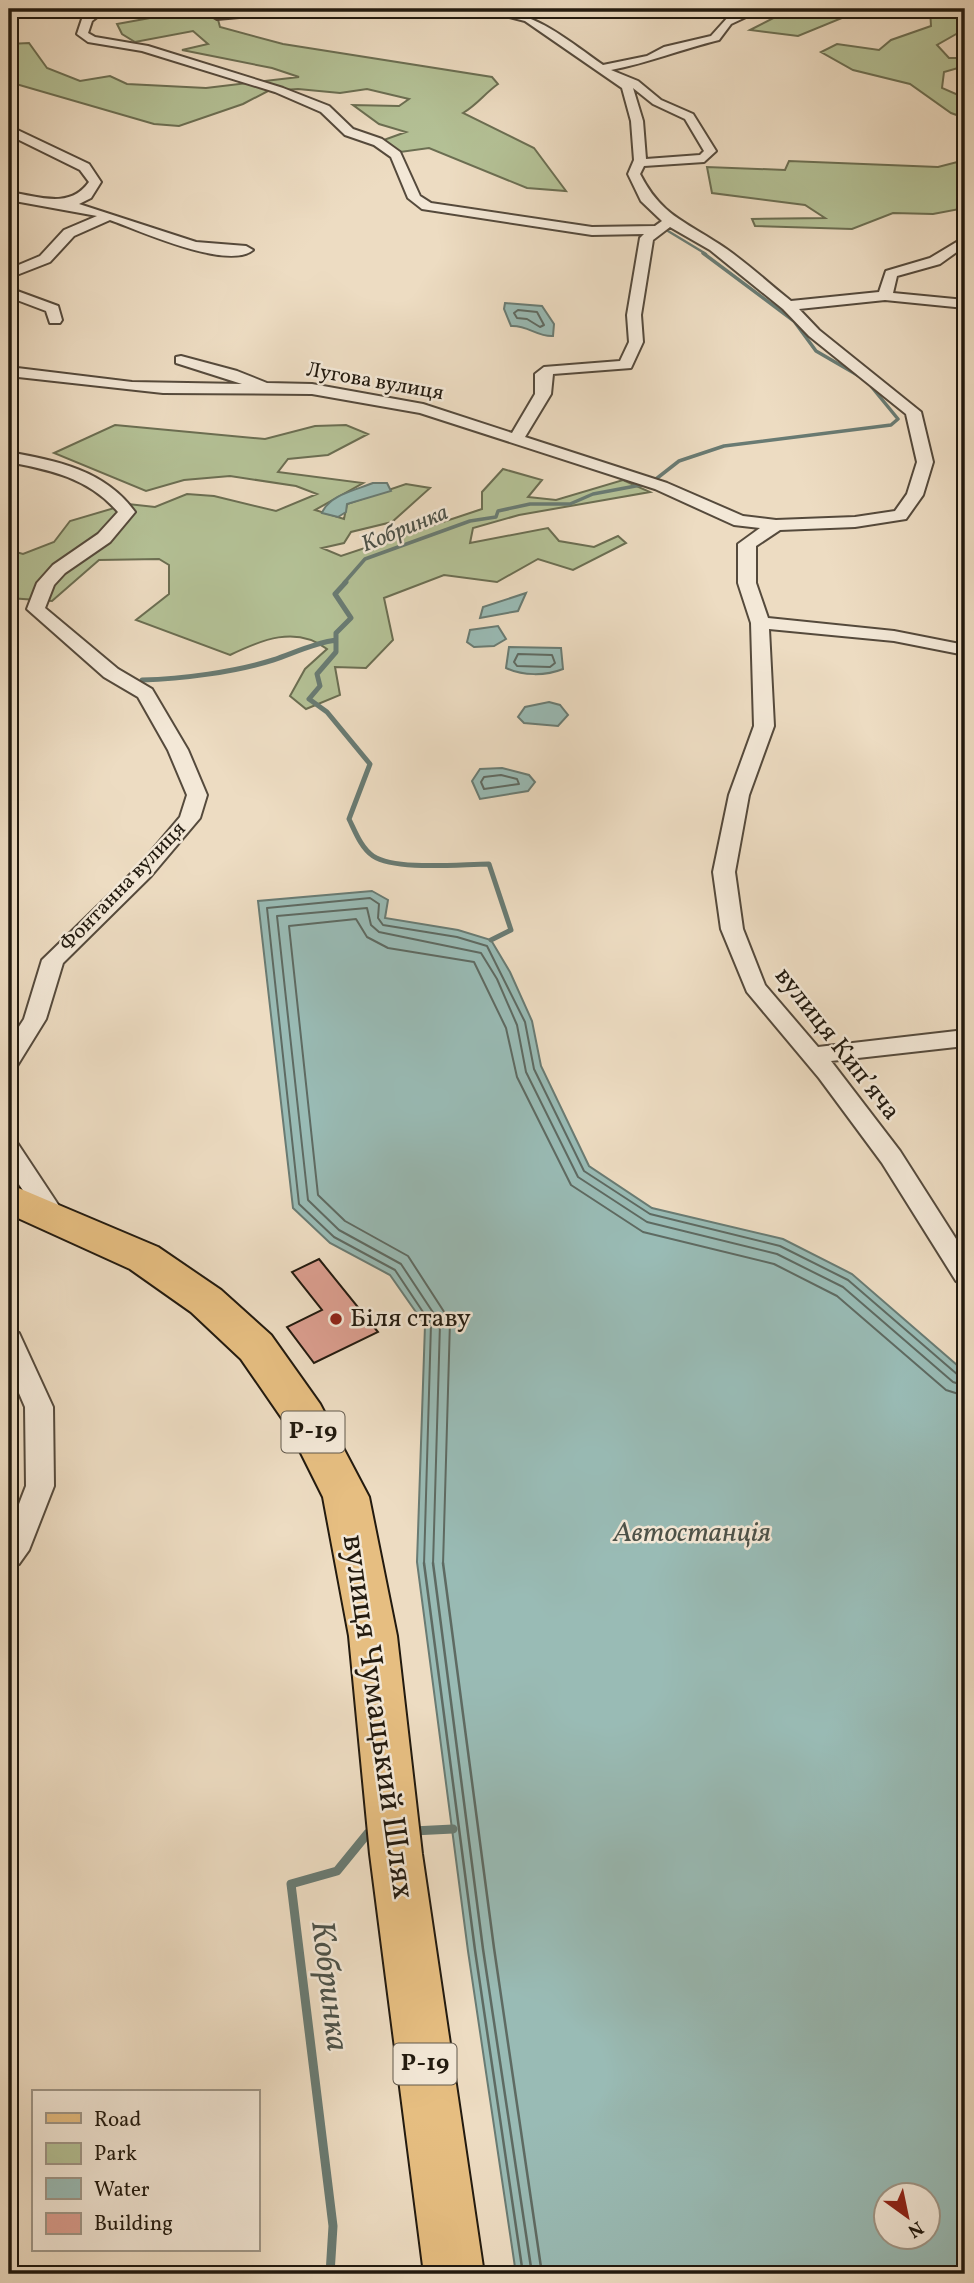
<svg xmlns="http://www.w3.org/2000/svg" width="974" height="2283" viewBox="0 0 974 2283" font-family="Vollkorn,serif">
  <style>
    .green { fill: #b4c196; stroke: #6b6e52; stroke-width: 2 }
    .water { fill: #99bbb5; stroke: #697b73; stroke-width: 2; fill-rule: evenodd }
    .lines { fill: none; stroke-linecap: round; stroke-linejoin: round }
    .shore-far1 { stroke: #5e6a62; stroke-width: 2 }
    .shore { stroke: #5e6a62; stroke-width: 2.5 }
    .stream-far3 { stroke: #697b73; stroke-width: 2.5 }
    .stream-far2 { stroke: #697b73; stroke-width: 3.5 }
    .stream-far1 { stroke: #697b73; stroke-width: 5 }
    .stream { stroke: #697b73; stroke-width: 9 }
    .building { fill: #db9e8f; stroke: #221a0f; stroke-width: 2 }
    .street-casing { stroke: #554a3c; stroke-width: 4 }
    .primary-casing { stroke: #221a0f; stroke-width: 4 }
    .street { fill: #f3e8d7; fill-rule: evenodd }
    .primary { fill: #e6be81; fill-rule: evenodd }
    .poi-dot { fill: #8f2418; stroke: #f3e8d7; stroke-width: 2.5 }
    .labels { text-anchor: middle; dominant-baseline: central; stroke-width: 5; stroke-linejoin: round; paint-order: stroke }
    .far-street-label { font-size: 21px; fill: #221a0f; stroke: #f3e8d7 }
    .far-water-label { font-size: 23px; font-style: italic; fill: #4c5249; stroke: #f3e8d7 }
    .shield { fill: #f3e8d7; stroke: #61584b; stroke-width: 2 }
    .shield-label { font-size: 24px; font-weight: bold; fill: #221a0f }
    .street-label { font-size: 26px; fill: #221a0f; stroke: #f3e8d7 }
    .poi-label { font-size: 26px; fill: #221a0f; stroke: #f3e8d7; text-anchor: start }
    .water-label { font-size: 28px; font-style: italic; fill: #4c5249; stroke: #f3e8d7 }
    .near-street-label { font-size: 32px; fill: #221a0f; stroke: #f3e8d7 }
    .near-water-label { font-size: 33px; font-style: italic; fill: #4c5249; stroke: #f3e8d7 }
  </style>
  <rect width="100%" height="100%" fill="#eddcc2"/>
  <filter id="stains"><feTurbulence type="fractalNoise" baseFrequency=".00286" numOctaves="4"/><feColorMatrix values="0 0 0 0 .2 0 0 0 0 .09 0 0 0 0 .02 0 0 0 .5 -.17"/></filter>
  <radialGradient id="worn" r=".72"><stop offset=".6" stop-color="#630" stop-opacity="0"/><stop offset="1" stop-color="#630" stop-opacity=".3"/></radialGradient>
  <path class="green" d="M791 9H838L842 18 798 36 750 30Z
    M930 9H950L965 26V29L937 45 949 58H965V66L944 72 942 88 965 98V118L951 113 910 84 853 70 821 52 837 44 879 50 891 40 931 26Z
    M183 12 217 16 220 27 283 44 492 77 498 84C484 94 478 104 463 113L534 148 566 191 527 188 429 148 393 153 378 142 406 132 379 124 353 105 399 106 409 99 367 89 340 93 298 89 268 91 243 104 179 126 154 124 9 82V44L29 43 47 68 80 81 110 76 127 84 206 88 299 77 272 68 182 50 208 44 193 31 135 42 122 34 117 24Z
    M965 160V208L933 214 893 213 852 229 755 226 752 219 825 218 805 205 712 193 707 167 785 170 789 161 938 167Z
    M115 425 265 439 315 426 346 425 368 434 328 455 288 459 278 472 363 483 315 510 344 519 347 504 406 484 430 488 392 522 351 532 344 543 322 548 341 556 482 509V492L503 469 542 480 528 497 556 500 623 480 650 492 519 515 473 528 470 543 548 528 559 541 594 547 618 536 626 543 573 570 538 559 497 582 444 575 384 598 393 640 366 668 335 667 340 695 306 709 290 696 305 669 327 649C296 625 261 640 230 655L136 620 169 594V565L159 559 99 560 52 601 9 598V550L23 554 54 542 70 521 128 504 155 507 187 494 214 496 276 511 317 494 296 486 230 476 184 480 146 491 54 453Z"/>
  <path class="water" d="M505 303 542 306 554 324 553 336C537 337 528 325 511 326L504 309Z
    M373 483H387L391 491 347 504 346 512 338 517 322 513C329 495 356 490 373 483Z
    M526 593 518 611 480 618 483 607Z
    M498 626 506 639 494 646 474 647 467 642 470 630Z
    M509 647 561 648 563 669C546 676 522 676 506 668Z
    M549 702 560 705 568 715 558 726 524 723 518 717 525 707Z
    M502 768 529 775 535 782 528 791 480 799 472 781 480 769Z
    M372 891 388 900 385 918 458 930 491 940 510 972 532 1021 541 1066 589 1166 652 1208 783 1239 852 1274 965 1372V2274H516L468 1951 417 1562 425 1325 390 1275 330 1243 293 1208 258 901ZM886 2196H928V2238H886Z"/>
  <g class="lines">
    <path class="shore-far1" d="M518 310 537 312 544 325 540 327 527 319 517 318 514 313Z
      M518 654 552 655 555 663 550 667 517 666 514 662Z
      M501 775 517 779 519 784 484 789 481 782 484 777Z
      M424 1565 431 1324 395 1270 334 1237 299 1204 267 908 370 898 379 904 378 918 383 925 457 937 487 946 525 1022 534 1069 584 1171 650 1214 780 1246 848 1280 958 1375 965 1377
      M433 1565 440 1323 401 1264 339 1230 308 1200 277 916 367 908 371 925 379 932 481 953 497 979 517 1025 526 1072 578 1177 647 1222 777 1254 843 1287 953 1382 965 1386
      M443 1565 450 1321 408 1256 345 1221 318 1195 289 926 356 919 367 937 388 948 474 962 506 1028 517 1077 571 1185 643 1232 774 1264 837 1296 946 1390 965 1396"/>
    <path class="shore" d="M424 1563 475 1950 523 2274
      M433 1563 483 1949 532 2274
      M443 1563 494 1948 542 2274"/>
    <path class="stream-far3" d="M668 231 706 254"/>
    <path class="stream-far2" d="M656 479 679 461 724 446 891 425 898 419 866 380 816 351 794 321 703 253
      M344 583 365 559 470 521 496 517 498 511 530 504H570L593 494 641 485"/>
    <path class="stream-far1" d="M346 582 335 594 351 618 336 633V652L317 674 320 686 309 699 327 712 370 764 349 819C355 831 361 848 373 856 396 871 461 864 489 864L511 930 491 940
      M141 683 142 680C182 679 235 672 273 660 294 653 314 643 336 640"/>
    <path class="stream" d="M413 1831 453 1829
      M330 2274 333 2226 291 1884 337 1871 368 1833H374"/>
  </g>
  <path class="building" d="M319 1259 378 1332 314 1363 287 1327 322 1310 292 1272Z"/>
  <g class="lines">
    <g class="street-casing">
      <path id="street" d="M77 9H91L101 14 92 21 88 33 95 37 148 46 283 88 329 106 353 129 382 139 400 152 420 196 431 203 592 227 655 226 662 221 641 201 628 174 634 160 631 121 622 88 525 21 477 9C533 9 559 34 603 65L647 56 664 47 711 36 729 16 747 9H763L731 24 719 40C682 49 648 63 611 70L638 81 661 100 693 114 716 151 704 162 644 166 640 174C661 215 683 220 719 244 744 260 767 282 791 301L879 292 886 271 930 258 965 237V246L940 264 897 276 893 293 965 300V308L885 300 799 309 819 330 921 412 933 462 923 495 906 519 855 527 780 530 756 546V583L768 618 894 631 965 645V655L894 641 769 629 774 726 749 795 735 872 743 929 765 985 818 1047 965 1030V1046L831 1061 900 1151 965 1253V1284L956 1281 882 1163 819 1078 747 992 721 929 713 872 729 795 754 726 751 623 738 583V544L760 528 734 525 655 489 420 413 312 394 163 393 9 376V367L132 382 242 384 176 363V357L181 356 237 371 267 383 312 384 423 404 512 433 535 394V374L544 367 620 361 629 342 627 315 640 238 644 234 592 235 422 209 408 198 391 157 374 145 345 135 321 112 275 92 142 51 88 42 77 34 82 19 87 14ZM633 88 653 104 685 119 704 151 700 155 646 159 643 121ZM670 227 710 250 783 309 809 336 906 414 917 462 907 494 895 511 855 517 776 520 743 516 667 483 525 437 551 394 553 374 631 368 643 342 641 315 653 240Z
        M262 9H299L294 12 217 19 212 16Z
        M9 126 89 164 101 182 91 198 79 204 196 242 246 246 253 250C228 271 138 230 110 220L74 236 50 262 9 278V269L40 256 64 230 97 216 9 200V192C38 196 69 210 89 182L80 170 9 135Z
        M9 288 58 306 62 320 60 323H50L46 311 9 297Z
        M9 452C57 461 105 470 135 512L110 542 65 573 54 585 45 608 118 669 152 689 188 750 207 795 200 818 151 876 63 963 46 1019 17 1066 9 1068V1042L24 1019 42 960 137 868 180 817 187 795 168 750 138 697 104 677 27 609 37 583 53 565 98 534 118 512C89 478 50 470 9 462Z
        M9 1141 18 1144 63 1212 67 1218 63 1224 54 1227 45 1224 9 1169Z
        M9 1330 19 1333 53 1407 54 1486 29 1550 19 1564 9 1567V1530L26 1486 25 1407 9 1370Z"/>
    </g>
    <g class="primary-casing">
      <path id="primary" d="M9 1184 158 1247 221 1290 271 1335 320 1404 369 1497 397 1636 422 1854 484 2274H424L370 1854 349 1636 323 1497 288 1427 241 1359 191 1312 130 1269 9 1214Z"/>
    </g>
    <use href="#street" class="street"/>
    <use href="#primary" class="primary"/>
  </g>
  <circle class="poi-dot" cx="336" cy="1319" r="7"/>
  <g class="labels">
    <g class="far-street-label">
      <text transform="translate(375 382) rotate(10)">Лугова вулиця</text>
      <text transform="translate(123 887) rotate(-46)">Фонтанна вулиця</text>
    </g>
    <g class="far-water-label">
      <text transform="translate(405 529) rotate(-22)">Кобринка</text>
    </g>
    <g class="shield">
      <rect x="281.5" y="1411.5" width="63" height="41" rx="5"/>
      <rect x="393.5" y="2043.5" width="63" height="41" rx="5"/>
    </g>
    <g class="shield-label">
      <text x="313" y="1432">Р-19</text>
      <text x="425" y="2064">Р-19</text>
    </g>
    <g class="street-label">
      <text transform="translate(837 1044) rotate(52)">вулиця Кипʼяча</text>
    </g>
    <g class="poi-label">
      <text x="350" y="1319">Біля ставу</text>
    </g>
    <g class="water-label">
      <text x="692" y="1533">Автостанція</text>
    </g>
    <g class="near-street-label">
      <text transform="translate(377 1717) rotate(82)">вулиця Чумацький Шлях</text>
    </g>
    <g class="near-water-label">
      <text transform="translate(328 1986) rotate(83)">Кобринка</text>
    </g>
  </g>
  <rect width="974" height="2283" fill="none" stroke="#eddcc2" stroke-width="35"/>
  <rect x="10" y="10" width="953" height="2262" fill="none" stroke="#221a0f" stroke-width="3.5"/>
  <rect x="18" y="18" width="939" height="2248" fill="none" stroke="#221a0f" stroke-width="2"/>
  <rect x="32" y="2090" width="228" height="161" fill="#f3e8d7" stroke="#9f9687" stroke-width="2"/>
  <rect x="46" y="2113" width="35" height="10" fill="#e6be81" stroke="#9f9687" stroke-width="2"/>
  <text x="94" y="2126" font-size="21" fill="#221a0f">Road</text>
  <rect x="46" y="2143" width="35" height="21" fill="#b4c196" stroke="#9f9687" stroke-width="2"/>
  <text x="94" y="2160" font-size="21" fill="#221a0f">Park</text>
  <rect x="46" y="2178" width="35" height="21" fill="#99bbb5" stroke="#9f9687" stroke-width="2"/>
  <text x="94" y="2196" font-size="21" fill="#221a0f">Water</text>
  <rect x="46" y="2213" width="35" height="21" fill="#db9e8f" stroke="#9f9687" stroke-width="2"/>
  <text x="94" y="2230" font-size="21" fill="#221a0f">Building</text>
  <g transform="translate(907 2216) rotate(147)"><circle r="33" fill="#f3e8d7" stroke="#9f9687" stroke-width="2"/>
  <path d="M0-5L12 26L0 18L-12 26Z" fill="#8f2418"/>
  <text y="-10" font-size="19" font-weight="bold" text-anchor="middle" fill="#221a0f">N</text>
  </g>
  <rect width="100%" height="100%" filter="url(#stains)"/>
  <rect width="100%" height="100%" fill="url(#worn)"/>
</svg>
